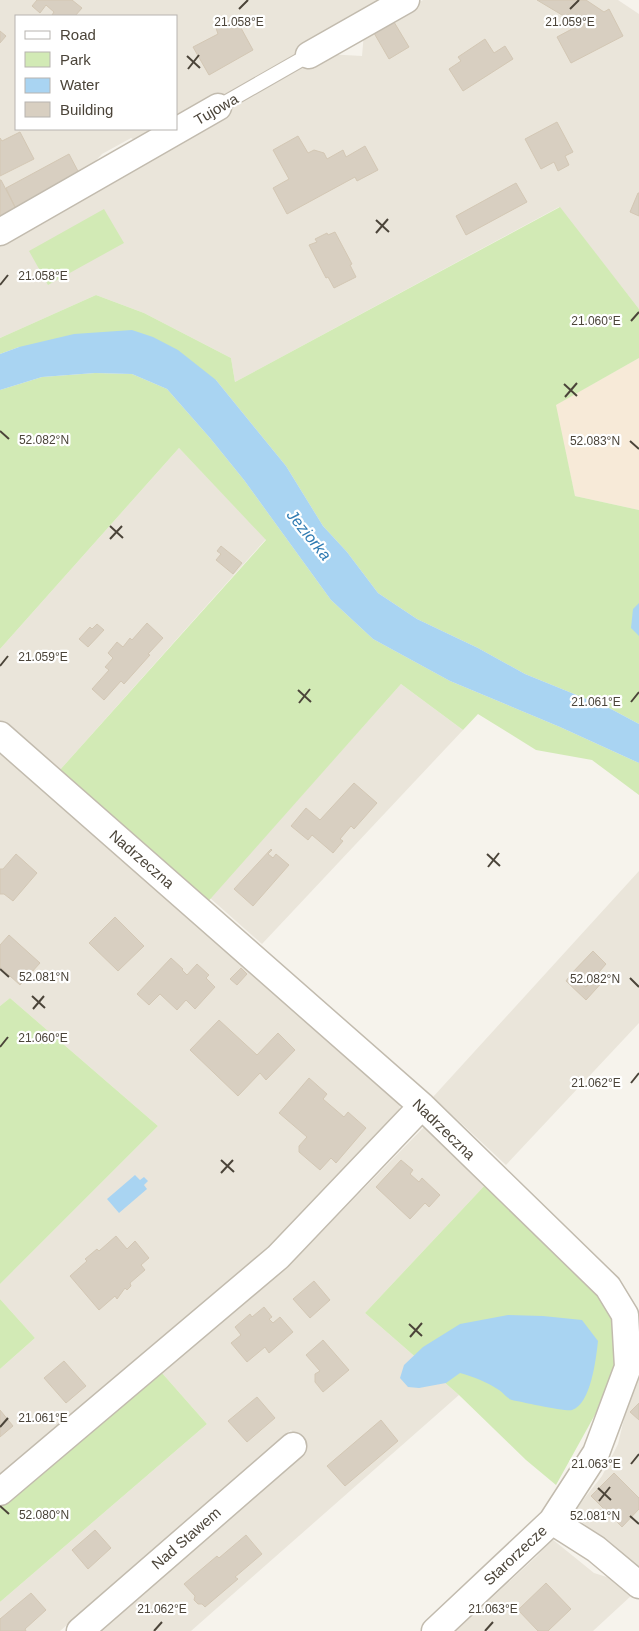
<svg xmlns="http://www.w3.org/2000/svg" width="639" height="1631" viewBox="0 0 639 1631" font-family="Helvetica,sans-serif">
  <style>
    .residential { fill: #eae5da }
    .commercial { fill: #f7ead8 }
    .green { fill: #d2eab5 }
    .water { fill: #a9d4f2 }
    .building { fill: #d8cfc1; stroke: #d3c7b4 }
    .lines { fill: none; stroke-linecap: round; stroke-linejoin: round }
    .lane-casing { stroke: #c2bbae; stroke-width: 16 }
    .street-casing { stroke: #c2bbae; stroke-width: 29 }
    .lane { stroke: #fff; stroke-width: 14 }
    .street { stroke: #fff; stroke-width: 26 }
    .ticks { fill: none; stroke: #4b4439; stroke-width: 2 }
    .labels { text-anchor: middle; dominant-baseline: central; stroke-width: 4.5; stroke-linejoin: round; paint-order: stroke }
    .street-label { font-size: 15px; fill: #4b4439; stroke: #fff }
    .water-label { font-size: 16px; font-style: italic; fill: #2e7ab2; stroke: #fff }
    .ticks-label { font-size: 12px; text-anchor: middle; fill: #4b4439; stroke: #fff; stroke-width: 4.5; stroke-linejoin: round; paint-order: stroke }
  </style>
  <rect width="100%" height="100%" fill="#f6f3ec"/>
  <path class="residential" d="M0 0H389L327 54 362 56 364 33 423 0H618L639 14V309L559 207 235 382 231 358 144 313 96 295 0 338V239L176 120V16H16V129H161L138 142 131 138 102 154 86 171 0 218Z
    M179 448 266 539 59 771 0 721V649Z
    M401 684 463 730 262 944 210 898Z
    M0 747 400 1101 399 1121 282 1238 0 1480V1369L35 1338 0 1299V1284L158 1126 10 998 0 1006Z
    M639 871V1023L506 1165 433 1097Z
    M424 1127 487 1183 365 1313 459 1395 191 1631H98L306 1449 291 1430 60 1631H0V1602L207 1424 162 1373 299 1255Z
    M639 1356V1569L572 1514 602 1476 618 1444Z
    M552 1539 594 1573 613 1579 632 1595 593 1631H456L537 1556Z"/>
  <path class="commercial" d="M639 358V510L575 496 555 405Z"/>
  <path class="green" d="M560 207 639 309V358L556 405 575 496 639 510V724L611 709 525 674 478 648 417 619 378 593 347 552 323 526 286 466 216 380 19 347 0 354V338L96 295 144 313 231 358 235 382Z
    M104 209 124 243 48 285 29 251Z
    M95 373 132 374 167 389 210 438 244 480 331 600 373 639 450 681 560 727 639 763V795L592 760 536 750 478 714 463 730 401 684 205 905 59 771 266 540 179 448 0 649V390L42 377Z
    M10 998 158 1126 0 1284V1006Z
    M487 1183 611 1306 619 1354 607 1393 556 1485 526 1460 459 1395 365 1313Z
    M0 1299 35 1338 0 1369Z
    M162 1373 207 1424 0 1602V1508Z"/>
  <path class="water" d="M132 330 153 337 178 350 216 380 286 466 323 526 347 552 378 593 417 619 478 648 525 674 611 709 639 724V763L560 727 450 681 373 639 331 600 244 480 210 438 167 389 132 374 95 373 42 377 0 390V354L19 347 74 334Z
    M639 603V636L631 628 633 609Z
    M135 1175 140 1180 144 1177 148 1181 144 1185 147 1189 119 1213 107 1199Z
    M508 1315 543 1316 582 1320 598 1341C596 1359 591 1404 572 1410 567 1412 521 1402 512 1400 506 1398 504 1393 499 1390 487 1382 474 1377 460 1373L446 1383 419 1388 408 1387 400 1378 404 1365 423 1347 460 1324Z"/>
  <path class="building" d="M37 0H72L82 8 75 16H53L52 15 54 12 46 5 40 13 32 6Z
    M537 0H586L604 12 609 9 623 36 571 63 557 37 583 23 569 14 567 18Z
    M235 17 253 50 209 75 193 47 218 34 216 28Z
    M394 22 409 47 389 59 374 33Z
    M0 31 6 36 0 43Z
    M485 39 494 53 505 46 513 59 463 91 449 69 461 61 458 57Z
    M557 122 573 152 565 156 569 165 558 171 554 162 541 169 525 139Z
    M20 132 34 159 0 176V138L2 141Z
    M298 136 308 153 314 150 324 153 327 159 343 150 346 157 365 146 378 170 357 181 355 177 287 214 273 188 289 179 273 150Z
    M69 154 80 175 16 209 6 188Z
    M0 180H1L16 209 0 218Z
    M516 183 527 202 466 235 456 216Z
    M638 193H639V216L630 212Z
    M335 232 352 264 350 265 356 277 334 288 328 277 326 278 309 245 317 242 315 239 327 233 328 235Z
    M221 546 242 563 233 574 216 560 221 554 217 551Z
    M147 623 163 638 148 654 150 655 124 684 121 681 104 700 92 689 109 670 105 667 113 658 108 653 117 642 123 647 130 638 132 640Z
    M97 624 104 630 88 647 79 639 90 627 92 629Z
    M354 783 377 803 354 829 351 826 340 839 343 841 333 853 312 835 308 840 291 826 306 808 320 820Z
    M271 849 272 850 268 854 273 858 276 854 289 865 253 906 234 889Z
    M16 854 37 873 13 901 4 894H0V869H3Z
    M115 917 144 946 118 971 89 943Z
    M9 935 40 963 20 985 0 967V945Z
    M593 951 606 964 586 987 571 974Z
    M171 958 183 969 182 970 187 975 197 964 209 975 206 978 215 987 195 1009 186 1000 177 1010 160 994 149 1005 137 994Z
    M241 968 247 974 237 985 230 979Z
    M599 972 606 978 586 1000 566 981 571 974 586 987Z
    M219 1020 257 1055 278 1033 295 1050 266 1080 260 1073 238 1096 190 1050Z
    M309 1078 327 1094 323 1099 344 1117 348 1112 366 1128 336 1163 331 1158 320 1170 299 1152V1146L307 1137 279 1113Z
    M401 1160 413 1170 410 1174 419 1182 422 1178 440 1195 429 1207 425 1203 410 1219 376 1187Z
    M116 1236 127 1249 135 1241 149 1258 141 1265 145 1270 130 1283 131 1286 127 1290 125 1288 117 1299 115 1296 99 1310 70 1276 87 1261 85 1259 97 1249 99 1251Z
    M314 1281 330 1300 310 1318 293 1299Z
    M264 1307 272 1317 269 1319 273 1323 280 1317 293 1332 269 1353 265 1347 247 1362 231 1343 241 1335 235 1327 250 1314 252 1317Z
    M323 1340 349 1370 323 1392 315 1382V1374L320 1371 306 1355Z
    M64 1361 86 1386 66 1403 44 1378Z
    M257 1397 275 1418 247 1442 228 1421Z
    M639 1403V1420L630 1412Z
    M0 1410 13 1426 0 1437Z
    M381 1420 398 1441 345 1486 327 1466Z
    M614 1473 639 1498V1509L622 1527 591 1496Z
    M95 1530 111 1548 88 1569 72 1550Z
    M246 1535 262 1554 235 1577 238 1579 205 1607 202 1604H198L194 1600 195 1596 184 1584 217 1556 219 1558Z
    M546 1583 571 1609 548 1631H538L518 1610Z
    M31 1593 46 1610 25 1629 26 1631H0V1619Z"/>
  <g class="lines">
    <g class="lane-casing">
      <path id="lane" d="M218 107 309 55"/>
    </g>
    <g class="street-casing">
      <path id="street" d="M309 55 406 0
        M0 232 218 107
        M0 735 422 1106 608 1287 625 1315 628 1367 596 1453 552 1521 596 1549 639 1585
        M0 1492 278 1257 422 1106
        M80 1631 293 1446
        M435 1631 552 1521"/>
    </g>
    <use href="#lane" class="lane"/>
    <use href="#street" class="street"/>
  </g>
  <path class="ticks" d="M239 9 248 0M570 9 579 0M187 56 200 68M188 69 199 55M376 220 389 232M376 233 388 219M0 285 8 275M631 321 639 312M564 384 577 396M565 397 577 383M0 431 9 439M630 441 639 449M110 526 123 538M110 539 122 526M0 666 8 656M298 690 311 702M631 702 639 692M299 703 310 689M487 854 500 866M488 867 499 853M0 969 9 977M630 978 639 987M32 996 45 1008M33 1009 44 996M0 1047 8 1037M631 1083 639 1073M221 1160 234 1172M221 1173 233 1160M409 1324 422 1336M410 1337 422 1323M0 1427 8 1418M631 1464 639 1454M598 1488 611 1500M599 1501 610 1487M0 1506 9 1514M630 1516 639 1524M154 1631 162 1622M485 1631 493 1622"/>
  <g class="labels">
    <g class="street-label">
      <text transform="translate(216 109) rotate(-30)">Tujowa</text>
      <text transform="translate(142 859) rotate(41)">Nadrzeczna</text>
      <text transform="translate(444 1129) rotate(44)">Nadrzeczna</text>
      <text transform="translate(186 1538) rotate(-41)">Nad Stawem</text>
      <text transform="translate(515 1555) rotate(-43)">Starorzecze</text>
    </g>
    <g class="water-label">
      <text transform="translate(309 535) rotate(51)">Jeziorka</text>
    </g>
  </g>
  <g class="ticks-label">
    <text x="239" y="26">21.058°E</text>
    <text x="570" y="26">21.059°E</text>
    <text x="43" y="280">21.058°E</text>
    <text x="596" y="325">21.060°E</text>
    <text x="44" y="444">52.082°N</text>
    <text x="595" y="445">52.083°N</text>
    <text x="43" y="661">21.059°E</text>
    <text x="596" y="706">21.061°E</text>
    <text x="44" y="981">52.081°N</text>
    <text x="595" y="983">52.082°N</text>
    <text x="43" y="1042">21.060°E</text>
    <text x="596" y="1087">21.062°E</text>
    <text x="43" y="1422">21.061°E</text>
    <text x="596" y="1468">21.063°E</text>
    <text x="44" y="1519">52.080°N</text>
    <text x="595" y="1520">52.081°N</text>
    <text x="162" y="1613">21.062°E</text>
    <text x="493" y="1613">21.063°E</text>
  </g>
  <rect x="15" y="15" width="162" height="115" fill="#ffffff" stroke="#b7b4b0"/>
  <rect x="25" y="31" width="25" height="8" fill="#ffffff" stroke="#b7b4b0"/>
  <text x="60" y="40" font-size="15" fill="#4b4439">Road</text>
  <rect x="25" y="52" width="25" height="15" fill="#d2eab5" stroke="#b7b4b0"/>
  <text x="60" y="65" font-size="15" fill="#4b4439">Park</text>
  <rect x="25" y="78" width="25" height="15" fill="#a9d4f2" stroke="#b7b4b0"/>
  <text x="60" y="90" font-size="15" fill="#4b4439">Water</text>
  <rect x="25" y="102" width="25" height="15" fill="#d8cfc1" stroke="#b7b4b0"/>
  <text x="60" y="115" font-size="15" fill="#4b4439">Building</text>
</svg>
